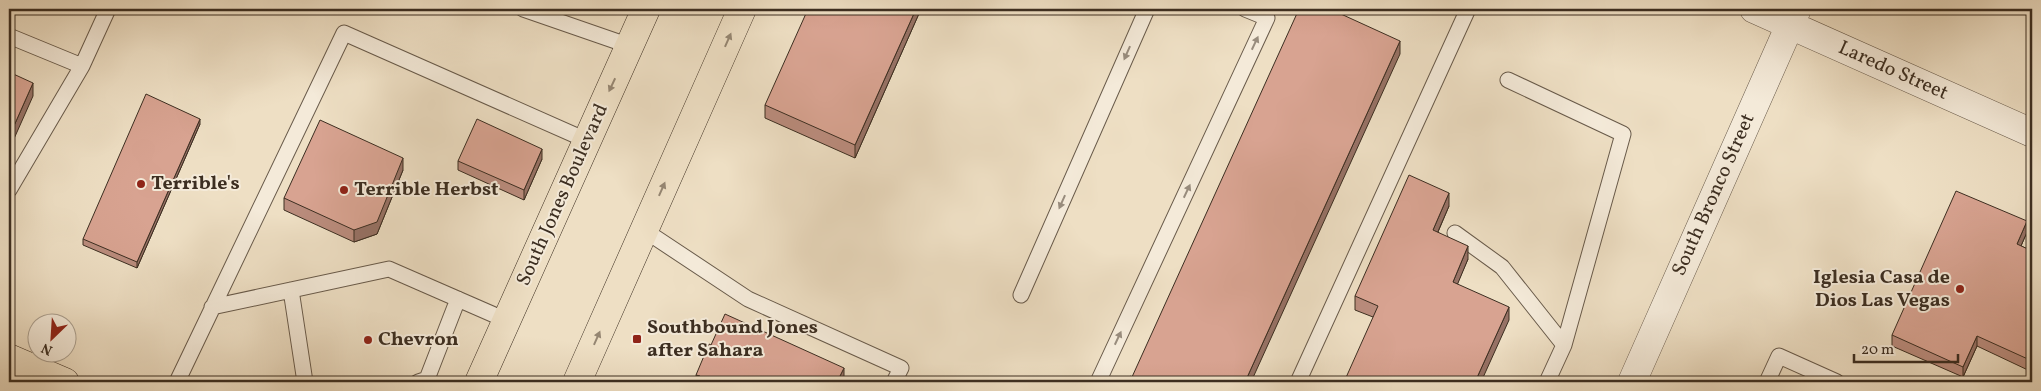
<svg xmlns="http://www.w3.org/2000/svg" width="2041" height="391" viewBox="0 0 2041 391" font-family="Vollkorn,serif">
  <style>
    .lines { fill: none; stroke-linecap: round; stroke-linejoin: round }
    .service-casing { stroke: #685a4a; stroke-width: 17 }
    .minor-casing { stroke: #685a4a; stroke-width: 29 }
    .primary-casing { stroke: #3c2e21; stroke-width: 29 }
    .service { stroke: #f4ead9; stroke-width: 15 }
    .minor { stroke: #f4ead9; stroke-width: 28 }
    .primary { stroke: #eedfc4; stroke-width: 28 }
    .wall { fill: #ba8c7d; stroke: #3c2e21 }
    .shaded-wall { fill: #977266; stroke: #3c2e21 }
    .building { fill: #d8a391; stroke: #3c2e21 }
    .oneway { fill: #958672 }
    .oneway2 { fill: #988c7d }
    .poi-dot { fill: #8f2418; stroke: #f4ead9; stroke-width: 2 }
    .labels { text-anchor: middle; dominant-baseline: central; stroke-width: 4; stroke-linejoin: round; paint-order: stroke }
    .street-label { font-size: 20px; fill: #3c2e21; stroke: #f4ead9 }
    .poi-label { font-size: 20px; font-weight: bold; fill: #3c2e21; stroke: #f4ead9; text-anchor: start }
  </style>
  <rect width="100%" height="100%" fill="#eedfc4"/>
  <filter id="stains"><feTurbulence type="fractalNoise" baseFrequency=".004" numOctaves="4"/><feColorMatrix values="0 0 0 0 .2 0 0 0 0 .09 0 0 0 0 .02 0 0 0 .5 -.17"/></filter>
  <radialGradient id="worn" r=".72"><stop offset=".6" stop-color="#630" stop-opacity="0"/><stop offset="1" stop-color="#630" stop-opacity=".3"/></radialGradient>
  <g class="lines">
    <g class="service-casing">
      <path id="service" d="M523 9 630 46
        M9 36 82 66
        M1508 80 1623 134 1564 345 1547 382
        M9 190 82 66 108 9
        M644 230 748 299 901 368 894 382
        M1455 233 1502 267 1564 345
        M291 290 305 382
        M1021 295 1147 9
        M212 307 389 269 508 321
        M177 382 344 33 586 140
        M418 382 427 379 458 299
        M1098 382 1267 18 1245 9
        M1298 382 1468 9
        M1767 382 1779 356 1837 382"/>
    </g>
    <g class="minor-casing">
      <path id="minor" d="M1754 9 2032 133
        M1632 382 1797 9"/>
    </g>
    <g class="primary-casing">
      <path id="primary" d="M9 358 65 382
        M479 382 646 9
        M577 382 742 9"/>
    </g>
    <use href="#service" class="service"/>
    <use href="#minor" class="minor"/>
    <use href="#primary" class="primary"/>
  </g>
  <path class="wall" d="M921 9 855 158 765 118V105Z
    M200 124 137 268 83 245V239Z
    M542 159 524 200 458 170V161Z
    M403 170 377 234 354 242 284 210V198Z
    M1449 206 1438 232 1468 259 1457 284 1509 320 1373 317 1355 310V296Z
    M2027 232 2021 246 2032 251 2030 371 1977 346 1963 377 1892 346V335Z
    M696 375 844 380 843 382H696Z"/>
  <path class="shaded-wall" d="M916 9H921L855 158V145Z
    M1400 41V54L1251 382H1245Z
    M33 83V96L9 150V137Z
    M200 119V124L137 268V262Z
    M542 149V159L524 200V190Z
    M403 158V170L377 234 354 242V230Z
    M1449 193V206L1433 243V230Z
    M2027 221V232L2017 255V244Z
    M1468 246V259L1453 295V282Z
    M1509 307V320L1481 382H1475Z
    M1977 336V346L1963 377V367Z
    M2032 354V365L2030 371V360Z
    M844 368V380L843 382H837Z"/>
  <path class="building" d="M808 9H916L855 145 765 105Z
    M1299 9H1330L1400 41 1245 382H1127L1130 376 1132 377Z
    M9 72 33 83 9 137Z
    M146 94 200 119 137 262 83 239Z
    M477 119 542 149 524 190 458 161Z
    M320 120 403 158 377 222 354 230 284 198Z
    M1409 175 1449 193 1433 230 1468 246 1453 282 1509 307 1475 382H1344L1378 306 1355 296Z
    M1956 191 2027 221 2017 244 2032 251V354L2030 360 1977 336 1963 367 1892 335Z
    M725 314 844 368 837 382H702L699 381 700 376 696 375 709 344 711 345Z"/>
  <defs><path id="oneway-solid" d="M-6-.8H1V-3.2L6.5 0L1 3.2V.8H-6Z" transform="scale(1.25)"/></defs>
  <g class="oneway">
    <use href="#oneway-solid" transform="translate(728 40) rotate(-66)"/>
    <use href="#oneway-solid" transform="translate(612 85) rotate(115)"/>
    <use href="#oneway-solid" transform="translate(662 189) rotate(-66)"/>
    <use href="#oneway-solid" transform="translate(597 338) rotate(-66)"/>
  </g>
  <g class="oneway2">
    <use href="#oneway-solid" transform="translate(1255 43) rotate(-65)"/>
    <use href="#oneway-solid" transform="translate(1127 53) rotate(114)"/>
    <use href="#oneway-solid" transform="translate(1187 191) rotate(-65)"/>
    <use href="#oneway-solid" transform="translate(1062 202) rotate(114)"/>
    <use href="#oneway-solid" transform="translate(1118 338) rotate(-65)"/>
  </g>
  <g class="poi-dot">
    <circle cx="141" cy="184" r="5"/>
    <circle cx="344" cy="190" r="5"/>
    <circle cx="1960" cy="289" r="5"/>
    <rect x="632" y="334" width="10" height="10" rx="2.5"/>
    <circle cx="368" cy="340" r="5"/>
  </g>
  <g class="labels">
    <g class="street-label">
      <text transform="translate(1893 71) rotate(24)">Laredo Street</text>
      <text transform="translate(563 195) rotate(-66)">South Jones Boulevard</text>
      <text transform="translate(1714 195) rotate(-66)">South Bronco Street</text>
    </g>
    <g class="poi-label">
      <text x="151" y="184">Terrible's</text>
      <text x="354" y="190">Terrible Herbst</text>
      <text x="1950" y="278" text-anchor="end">Iglesia Casa de<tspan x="1950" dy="23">Dios Las Vegas</tspan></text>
      <text x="647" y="328">Southbound Jones<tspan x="647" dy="23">after Sahara</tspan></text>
      <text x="378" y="340">Chevron</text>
    </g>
  </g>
  <rect width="2041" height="391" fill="none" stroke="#eedfc4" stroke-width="30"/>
  <rect x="10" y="10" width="2021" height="371" fill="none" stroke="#3c2e21" stroke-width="2.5"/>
  <rect x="15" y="15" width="2011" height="361" fill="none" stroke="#3c2e21"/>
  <g transform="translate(52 338) rotate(205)"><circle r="24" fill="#f4ead9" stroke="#aa9f8f"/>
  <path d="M0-4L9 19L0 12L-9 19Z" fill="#8f2418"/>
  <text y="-8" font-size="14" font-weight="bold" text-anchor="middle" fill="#3c2e21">N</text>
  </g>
  <path d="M1854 354v8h104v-8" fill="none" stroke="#3c2e21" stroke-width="2.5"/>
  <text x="1861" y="354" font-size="15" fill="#3c2e21" stroke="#f4ead9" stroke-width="4" paint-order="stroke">20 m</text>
  <rect width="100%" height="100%" filter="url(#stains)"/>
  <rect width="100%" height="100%" fill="url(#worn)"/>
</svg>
